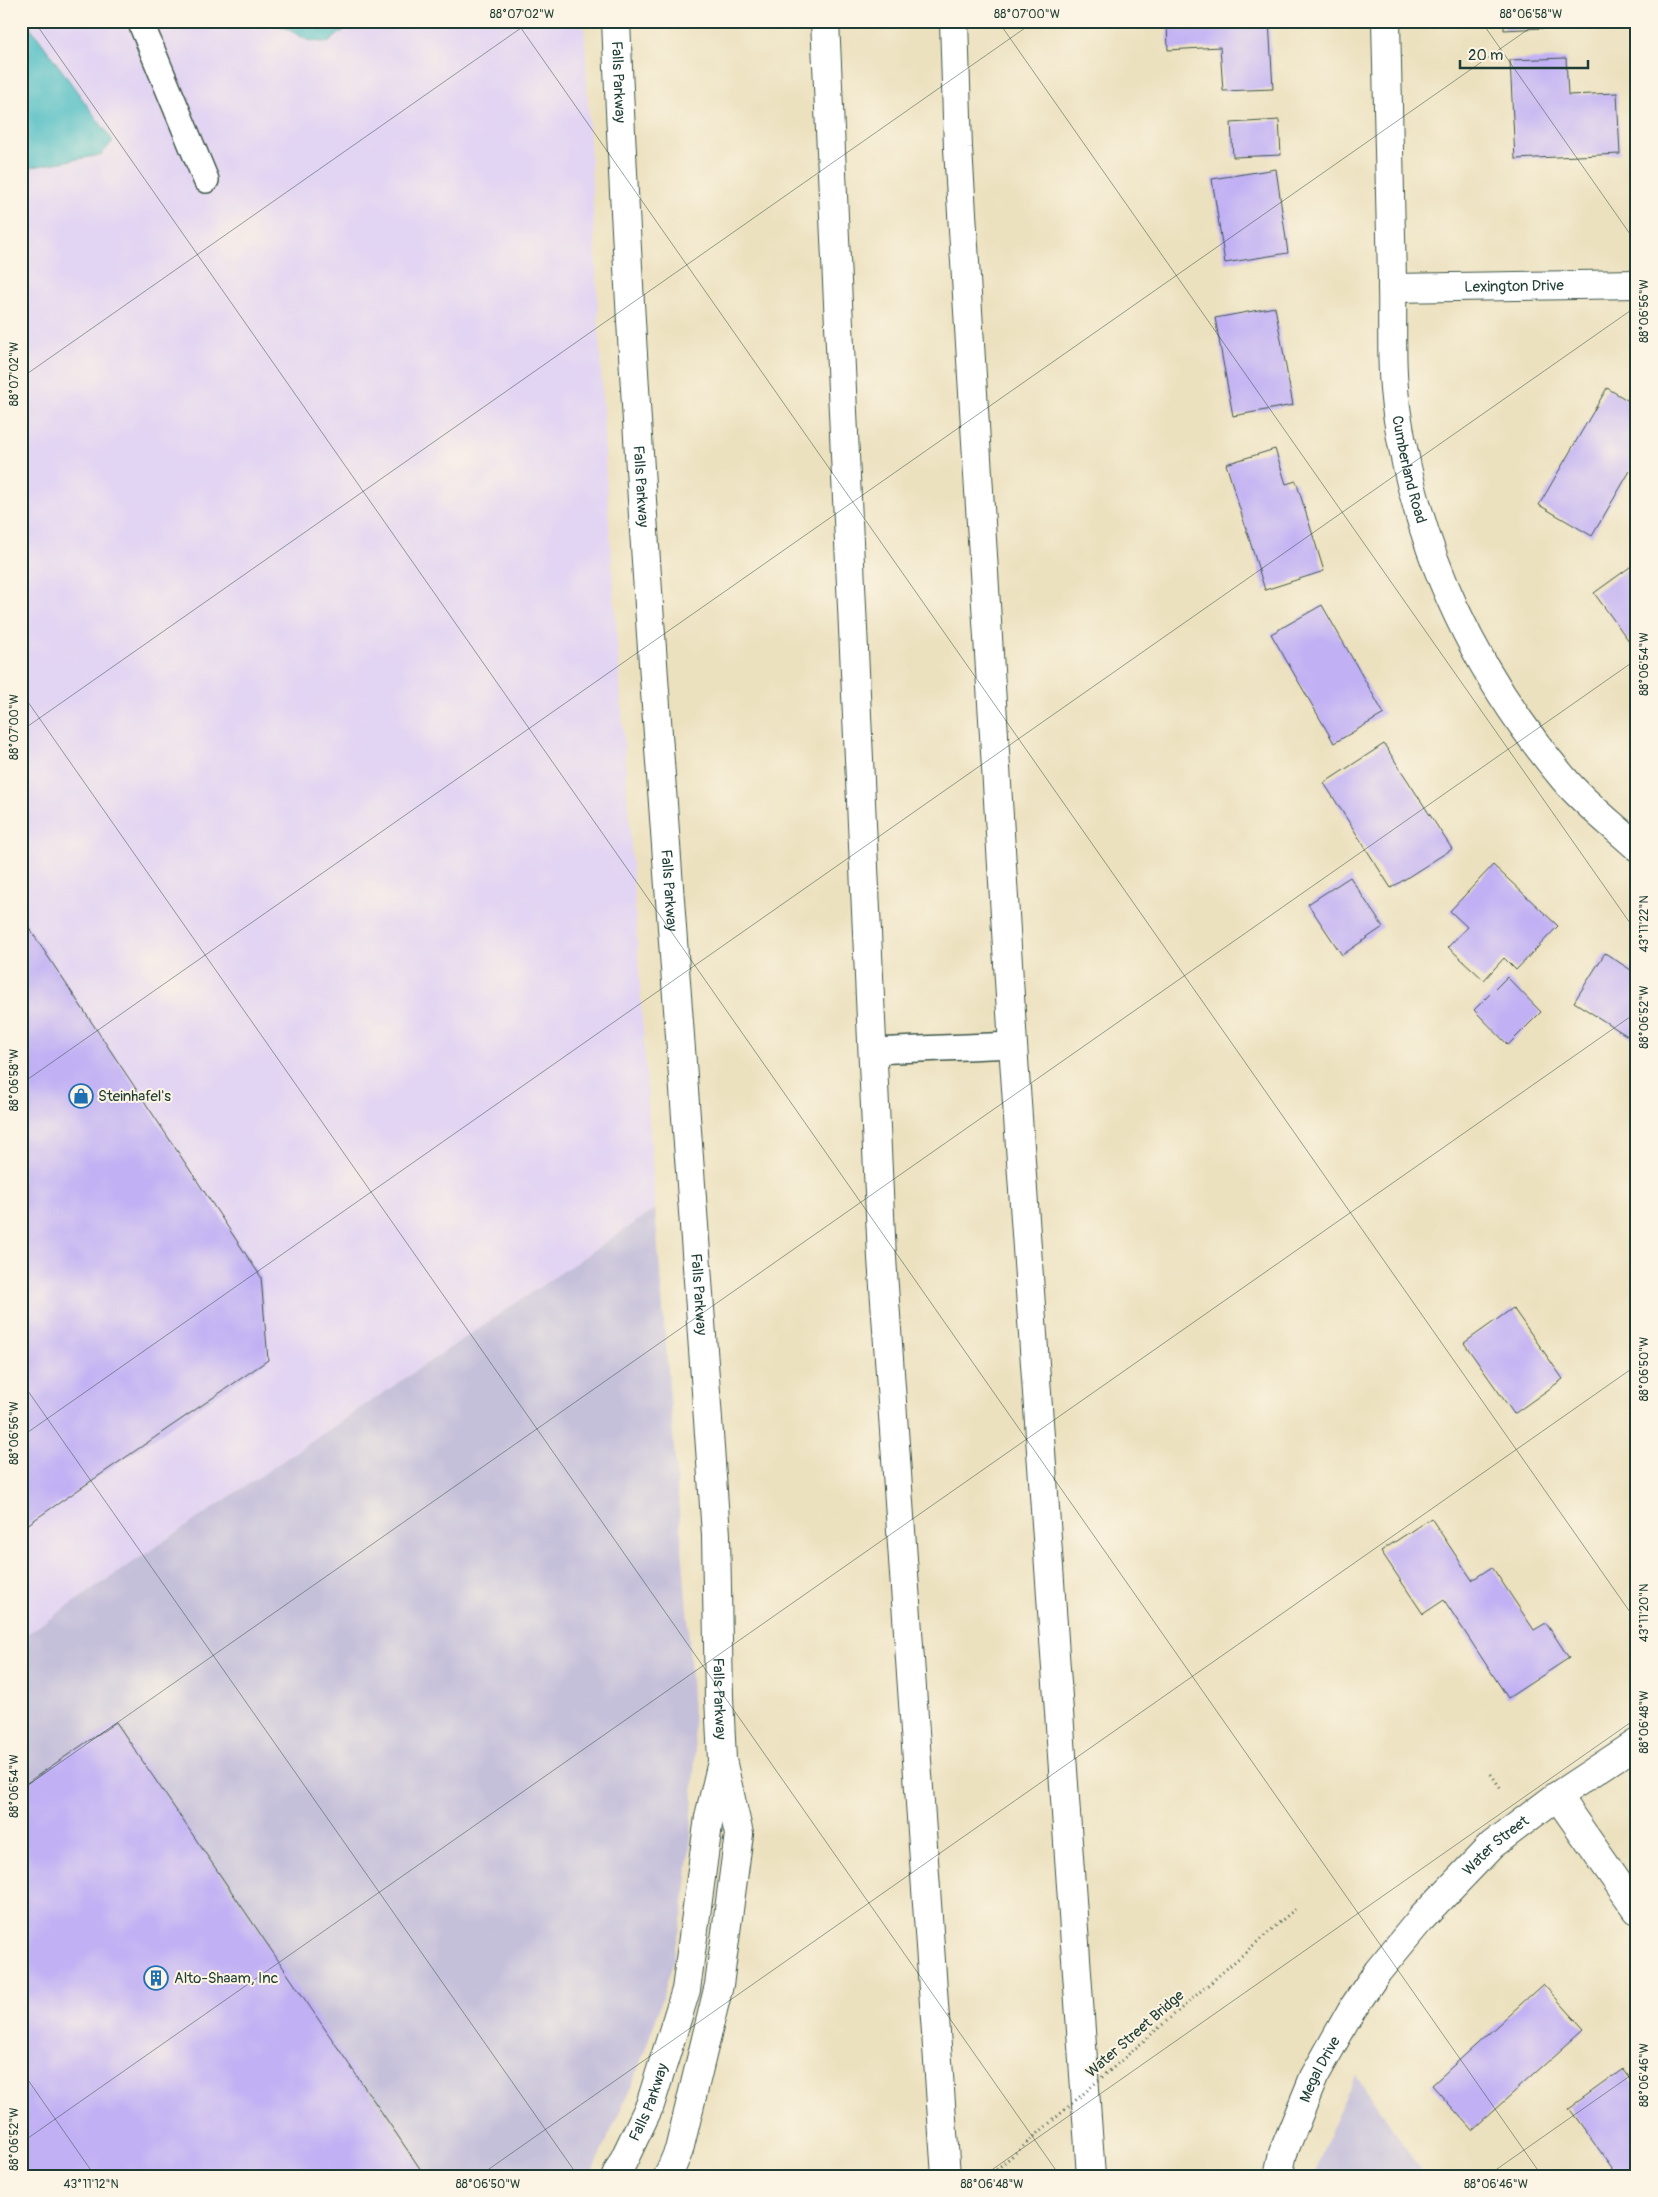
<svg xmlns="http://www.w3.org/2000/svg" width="1658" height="2197" viewBox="0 0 1658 2197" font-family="Pangolin,sans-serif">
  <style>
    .built { fill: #e2d4f3 }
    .industrial { fill: #c5c0da }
    .water { fill: #4fbdc5; stroke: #377d7c }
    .building { fill: #c1b0f4 }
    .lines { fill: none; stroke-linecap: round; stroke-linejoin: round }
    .service-casing { stroke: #3e5649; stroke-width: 28 }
    .minor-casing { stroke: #3e5649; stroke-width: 30 }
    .tertiary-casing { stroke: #3e5649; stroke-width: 30 }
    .motorway-casing { stroke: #3e5649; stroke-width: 30 }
    .path { stroke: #3e5649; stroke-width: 3; stroke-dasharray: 1 4; stroke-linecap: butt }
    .service { stroke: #fff; stroke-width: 25 }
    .minor { stroke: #fff; stroke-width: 28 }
    .tertiary { stroke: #fff; stroke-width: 28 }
    .motorway { stroke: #fff; stroke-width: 28 }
    .path-bridge { stroke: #3e5649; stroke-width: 3; stroke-dasharray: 1 4; stroke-linecap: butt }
    .ticks { fill: none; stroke: #1f3d34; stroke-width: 1; stroke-opacity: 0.45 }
    .labels { text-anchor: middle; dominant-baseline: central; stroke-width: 4; stroke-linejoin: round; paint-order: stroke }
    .street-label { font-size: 15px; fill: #1f3d34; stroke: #fcf5e5 }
    .poi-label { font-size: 15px; fill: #1f3d34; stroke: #fcf5e5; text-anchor: start }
    .neatline { fill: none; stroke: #1f3d34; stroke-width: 2 }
    .ticks-label { font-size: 12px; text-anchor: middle; fill: #1f3d34 }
  </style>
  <rect width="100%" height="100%" fill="#fcf5e5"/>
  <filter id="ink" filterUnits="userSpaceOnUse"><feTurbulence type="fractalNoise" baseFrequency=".02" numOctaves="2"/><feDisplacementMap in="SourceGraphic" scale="10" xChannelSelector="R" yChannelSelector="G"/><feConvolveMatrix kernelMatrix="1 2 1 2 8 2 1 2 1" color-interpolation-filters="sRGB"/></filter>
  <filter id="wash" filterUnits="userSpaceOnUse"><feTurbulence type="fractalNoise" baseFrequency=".0096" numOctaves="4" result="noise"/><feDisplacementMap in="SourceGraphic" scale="20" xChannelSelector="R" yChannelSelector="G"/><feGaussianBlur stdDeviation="1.12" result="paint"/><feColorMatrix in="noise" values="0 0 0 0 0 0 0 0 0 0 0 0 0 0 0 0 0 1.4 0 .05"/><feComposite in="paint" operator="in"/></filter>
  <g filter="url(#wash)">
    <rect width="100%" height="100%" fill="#ece1bf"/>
    <path class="built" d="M21 21H584L606 473 655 1209 21 1638Z"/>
    <path class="industrial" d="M655 1209 688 1622 695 1752 691 1836 683 1914 672 1965 655 2022 633 2083 590 2176H21V1638Z
      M1356 2076 1425 2176H1315L1331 2128Z"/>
    <path class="water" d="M21 21H26L113 141 101 155 21 169Z
      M273 21H346V28L328 43 307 40Z"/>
    <g id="blocks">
      <path class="building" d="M1167 21H1269L1273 89 1223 91 1220 47 1168 50Z
        M1504 21H1564V27L1504 30Z
        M1566 58 1568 95 1617 93 1620 154 1515 159 1510 60Z
        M1279 120 1281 155 1233 157 1231 123Z
        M1276 169 1288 253 1225 263 1212 179Z
        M1275 307 1293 405 1233 416 1215 318Z
        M1607 388 1637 406V459L1592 536 1539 505Z
        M1275 449 1286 484 1296 481 1324 571 1265 590 1226 464Z
        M1637 562V652L1594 593Z
        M1322 605 1384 714 1334 743 1271 634Z
        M1384 744 1452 849 1391 888 1324 783Z
        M1493 865 1558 926 1516 970 1504 958 1484 980 1448 947 1467 927 1450 911Z
        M1350 877 1383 927 1342 955 1308 904Z
        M21 916 261 1277 268 1360 21 1529Z
        M1605 953 1637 974V1042L1574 1002Z
        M1507 977 1541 1012 1508 1045 1474 1010Z
        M1513 1308 1563 1379 1514 1414 1464 1343Z
        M1431 1518 1472 1580 1492 1567 1534 1630 1546 1623 1569 1658 1508 1698 1444 1600 1423 1614 1381 1551Z
        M116 1722 421 2170 413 2176H21V1787Z
        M1543 1984 1584 2029 1472 2130 1432 2085Z
        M1623 2069 1637 2088V2176H1618L1569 2108Z"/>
    </g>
  </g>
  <g filter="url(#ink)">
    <use href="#blocks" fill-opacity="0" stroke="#3e5649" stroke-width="1"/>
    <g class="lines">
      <g class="service-casing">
        <path id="service" d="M140 21 206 180
          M872 1051 1013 1045"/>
      </g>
      <g class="minor-casing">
        <g id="minor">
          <path id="s1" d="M1386 21C1388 107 1390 193 1392 279 1393 324 1390 370 1397 414 1418 553 1474 672 1564 779 1585 804 1613 825 1637 847"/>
          <path id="s2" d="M1392 288 1637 284"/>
          <path d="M1557 1796 1637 1910"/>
          <path id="s3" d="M1278 2176 1283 2153 1314 2077 1351 2011 1378 1971 1420 1920 1492 1845 1557 1796 1637 1743"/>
        </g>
      </g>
      <g class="tertiary-casing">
        <g id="tertiary">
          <path id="s4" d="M616 21C637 527 682 1031 716 1535L719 1697 722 1760 739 1834 719 1985 679 2150 668 2176"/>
          <path id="s5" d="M616 2176 650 2105 686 1990 709 1817 721 1766"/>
        </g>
      </g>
      <g class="motorway-casing">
        <path id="motorway" d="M825 21 882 1258 946 2176
          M954 21 958 148 1013 1045 1091 2176"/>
      </g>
      <path class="path" d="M1491 1774 1502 1790"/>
      <use href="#service" class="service"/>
      <use href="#minor" class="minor"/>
      <use href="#tertiary" class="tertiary"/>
      <use href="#motorway" class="motorway"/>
      <path class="path-bridge" d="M989 2176 1295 1909"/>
    </g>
  </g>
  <path class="ticks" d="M34 21 1542 2176M516 21 1637 1622M998 21 1637 933M1481 21 1637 244M21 25 27 21M21 378 531 21M21 692 1060 2176M21 731 1035 21M21 1084 1540 21M21 1381 578 2176M21 1437 1637 306M21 1790 1637 659M21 2070 95 2176M21 2143 1637 1012M479 2176 1637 1365M983 2176 1637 1718M1487 2176 1637 2071"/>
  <defs>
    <g id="shop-ring" transform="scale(1.25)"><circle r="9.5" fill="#fcf5e5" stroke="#1f6fb2" stroke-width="1.5"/><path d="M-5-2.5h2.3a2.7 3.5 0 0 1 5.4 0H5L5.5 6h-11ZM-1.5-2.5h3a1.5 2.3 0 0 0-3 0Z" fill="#1f6fb2"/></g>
    <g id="building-ring" transform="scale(1.25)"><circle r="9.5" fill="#fcf5e5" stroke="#1f6fb2" stroke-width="1.5"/><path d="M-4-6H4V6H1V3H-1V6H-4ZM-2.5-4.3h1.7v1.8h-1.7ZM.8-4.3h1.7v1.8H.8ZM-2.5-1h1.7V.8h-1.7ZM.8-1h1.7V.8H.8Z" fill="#1f6fb2"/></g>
  </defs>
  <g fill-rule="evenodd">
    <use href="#shop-ring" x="81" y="1096"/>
    <use href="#building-ring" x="156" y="1978"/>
  </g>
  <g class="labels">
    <g class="street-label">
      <text stroke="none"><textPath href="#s4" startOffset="61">Falls Parkway</textPath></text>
      <text stroke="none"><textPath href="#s2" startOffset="122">Lexington Drive</textPath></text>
      <text stroke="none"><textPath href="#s1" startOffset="450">Cumberland Road</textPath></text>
      <text stroke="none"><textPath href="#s4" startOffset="466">Falls Parkway</textPath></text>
      <text stroke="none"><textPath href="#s4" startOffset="871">Falls Parkway</textPath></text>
      <text stroke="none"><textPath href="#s4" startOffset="1276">Falls Parkway</textPath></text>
      <text stroke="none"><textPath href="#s4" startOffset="1681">Falls Parkway</textPath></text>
      <text stroke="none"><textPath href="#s3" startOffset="402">Water Street</textPath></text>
      <text transform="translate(1135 2034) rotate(-41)">Water Street Bridge</text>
      <text stroke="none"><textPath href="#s3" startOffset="115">Megal Drive</textPath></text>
      <text stroke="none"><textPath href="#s5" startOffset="81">Falls Parkway</textPath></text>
    </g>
    <g class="poi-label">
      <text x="98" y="1096">Steinhafel's</text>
      <text x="174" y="1978">Alto-Shaam, Inc</text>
    </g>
  </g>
  <rect width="1658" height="2197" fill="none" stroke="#fcf5e5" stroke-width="55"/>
  <path d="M1460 60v8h128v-8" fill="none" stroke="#1f3d34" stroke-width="2.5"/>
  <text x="1468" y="60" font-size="15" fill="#1f3d34" stroke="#fcf5e5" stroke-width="4" paint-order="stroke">20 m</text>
  <rect x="28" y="28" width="1602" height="2142" class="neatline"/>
  <g class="ticks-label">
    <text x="522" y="18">88°07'02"W</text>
    <text x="1027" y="18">88°07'00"W</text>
    <text x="1531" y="18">88°06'58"W</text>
    <text transform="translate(1644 311) rotate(-90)" y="4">88°06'56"W</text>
    <text transform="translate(14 374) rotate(-90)" y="4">88°07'02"W</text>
    <text transform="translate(1644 664) rotate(-90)" y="4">88°06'54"W</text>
    <text transform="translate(14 727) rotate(-90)" y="4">88°07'00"W</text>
    <text transform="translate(1644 924) rotate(-90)" y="4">43°11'22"N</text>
    <text transform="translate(1644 1017) rotate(-90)" y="4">88°06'52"W</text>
    <text transform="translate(14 1080) rotate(-90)" y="4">88°06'58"W</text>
    <text transform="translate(1644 1369) rotate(-90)" y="4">88°06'50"W</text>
    <text transform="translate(14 1433) rotate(-90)" y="4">88°06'56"W</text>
    <text transform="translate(1644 1613) rotate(-90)" y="4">43°11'20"N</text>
    <text transform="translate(1644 1722) rotate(-90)" y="4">88°06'48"W</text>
    <text transform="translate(14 1786) rotate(-90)" y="4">88°06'54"W</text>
    <text transform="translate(1644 2075) rotate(-90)" y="4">88°06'46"W</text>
    <text transform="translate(14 2139) rotate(-90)" y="4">88°06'52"W</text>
    <text x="91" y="2188">43°11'12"N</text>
    <text x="488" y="2188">88°06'50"W</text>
    <text x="992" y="2188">88°06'48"W</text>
    <text x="1496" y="2188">88°06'46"W</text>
  </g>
</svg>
